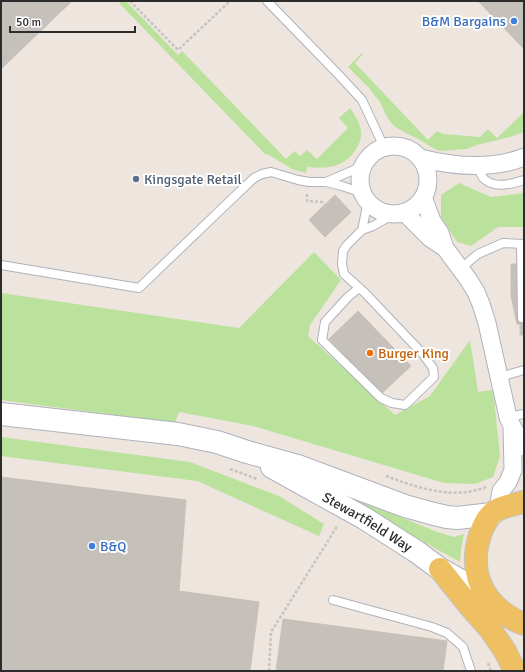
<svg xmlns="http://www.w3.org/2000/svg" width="525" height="672" viewBox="0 0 525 672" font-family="Signika,sans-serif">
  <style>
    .green { fill: #bbe29c }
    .building { fill: #c6c0ba; stroke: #c9c1b8 }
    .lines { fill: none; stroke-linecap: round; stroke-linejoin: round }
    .lane-casing { stroke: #afb2bc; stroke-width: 10 }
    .street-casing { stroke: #afb2bc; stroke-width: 19 }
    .secondary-casing { stroke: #afb2bc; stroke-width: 24 }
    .primary-casing { stroke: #c4c4c4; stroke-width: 24 }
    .path { stroke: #c4c4c4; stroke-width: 2.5; stroke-dasharray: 3 2; stroke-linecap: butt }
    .lane { stroke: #fff; stroke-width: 8 }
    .street { stroke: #fff; stroke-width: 17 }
    .secondary { stroke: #fff; stroke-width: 22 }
    .primary { stroke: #eec062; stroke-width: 22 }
    .shop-dot { fill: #3f7fe0; stroke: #fff; stroke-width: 1.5 }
    .service-dot { fill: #5c6f8a; stroke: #fff; stroke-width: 1.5 }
    .food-dot { fill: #e8710a; stroke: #fff; stroke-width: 1.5 }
    .labels { text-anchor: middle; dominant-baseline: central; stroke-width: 4; stroke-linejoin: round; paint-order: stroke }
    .shop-label { font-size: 14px; fill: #366cbe; stroke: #fff; text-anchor: end }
    .service-label { font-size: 14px; fill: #4e5e75; stroke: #fff; text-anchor: start }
    .food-label { font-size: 14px; fill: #c56008; stroke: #fff; text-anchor: start }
    .street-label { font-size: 14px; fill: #2c2c2c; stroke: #fff }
  </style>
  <rect width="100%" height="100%" fill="#ede5de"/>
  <path class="green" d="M122 1H126L178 55 182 51 286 159 295 151 300 156 307 150 317 159 348 128 339 118 350 108C361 124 366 134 355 151 343 168 326 169 307 167L306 173 292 169 269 155 265 154 119 3Z
    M362 53 363 54 355 63 428 140 437 131 443 134 480 137 488 129 497 138 524 112V127L522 128 524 132 510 137 477 145 467 149 440 151 435 149 418 139 404 132 394 126 387 117 380 102 368 87 348 67Z
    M459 183 491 197 524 193V227H498L471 246 457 242 441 217V195Z
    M314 252 341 280 310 325 308 336 395 415 430 396 470 340 478 392 493 390 500 456 493 477 475 484 444 483 253 426 179 412 175 423 1 400V293L239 328Z
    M1 437 190 462 279 496 324 524 319 536 197 481 1 456Z
    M362 501 437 532 454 537 464 534 461 550 460 562 359 506Z"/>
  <path class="building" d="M1 1H42L1 40Z
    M42 1H72L1 69V40Z
    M478 1H485L524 41V49Z
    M485 1H524V41Z
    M335 195 351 212 325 237 309 220Z
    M511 264H524V335H520V324H517L511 296Z
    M358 311 411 366 381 394 329 339Z
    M1 477 186 500 179 591 259 602 250 671H75L62 670 61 671H1Z
    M283 619 447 641 443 671H276Z"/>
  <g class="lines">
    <g class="lane-casing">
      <path id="lane" d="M267 1 337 73 362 100 384 147
        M477 165C479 169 481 176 484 179 496 189 511 184 524 180
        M326 182 363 166
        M362 230 368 201
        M521 244 522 318H524
        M1 265 139 288 236 195 254 178 262 174 271 172 298 180 309 182H326L342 186 363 193
        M460 269 478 254 503 243 524 244
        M359 288 348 297 325 322 322 340 381 398 392 403 405 405 434 377 433 368 422 353 365 293 344 274 342 264 343 251 347 245 362 230 373 226 394 214
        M500 377 524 370
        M508 417 524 414
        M333 600 432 627 447 633 463 647 471 671"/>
    </g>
    <g class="street-casing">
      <path id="street" d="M360 180a34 34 0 1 1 68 0a34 34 0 1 1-68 0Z
        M420 158C452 166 492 170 524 157
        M423 197 432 221 440 233 445 248 468 279 476 292 481 304 487 323 508 417 512 426 524 447
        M404 212 430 238 445 248
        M498 509 501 491 508 482 513 470 512 427"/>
    </g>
    <g class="secondary-casing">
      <g id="secondary">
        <path d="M1 414 178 434 217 442 247 452 298 466 405 506 434 514 447 517 457 518 492 514"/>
        <path id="s1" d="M272 467 364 518 417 552 440 569 486 595"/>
      </g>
    </g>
    <g class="primary-casing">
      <path id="primary" d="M524 502C516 504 504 506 497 510 489 514 483 526 480 535 470 566 478 595 505 614 511 618 517 622 524 624
        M440 569 468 604 490 629 505 651 515 671"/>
    </g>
    <path class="path" d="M130 1 178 50 230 1
      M1 65 68 1
      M307 194V201L322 202 325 205
      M230 469 257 479
      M386 476C418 488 453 500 486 487
      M488 663 491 671
      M269 671 271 632 338 525"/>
    <use href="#lane" class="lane"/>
    <use href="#street" class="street"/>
    <use href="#secondary" class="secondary"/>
    <use href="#primary" class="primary"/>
  </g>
  <g class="shop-dot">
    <circle cx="514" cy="21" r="4"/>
    <circle cx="92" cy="546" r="4"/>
  </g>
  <circle class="service-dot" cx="136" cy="179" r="4"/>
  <circle class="food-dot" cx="370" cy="353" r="4"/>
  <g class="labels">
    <g class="shop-label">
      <text x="506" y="21">B&amp;M Bargains</text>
      <text x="100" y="546" text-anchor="start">B&amp;Q</text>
    </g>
    <g class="service-label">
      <text x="144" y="179">Kingsgate Retail</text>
    </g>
    <g class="food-label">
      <text x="378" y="353">Burger King</text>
    </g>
    <g class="street-label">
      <text stroke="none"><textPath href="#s1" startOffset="110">Stewartfield Way</textPath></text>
    </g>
  </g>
  <rect width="525" height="672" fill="none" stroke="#2c2c2c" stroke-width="4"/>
  <path d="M10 26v6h125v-6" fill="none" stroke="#2c2c2c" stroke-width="2"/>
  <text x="16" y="26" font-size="12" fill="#2c2c2c" stroke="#ffffff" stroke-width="3" paint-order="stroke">50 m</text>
</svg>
